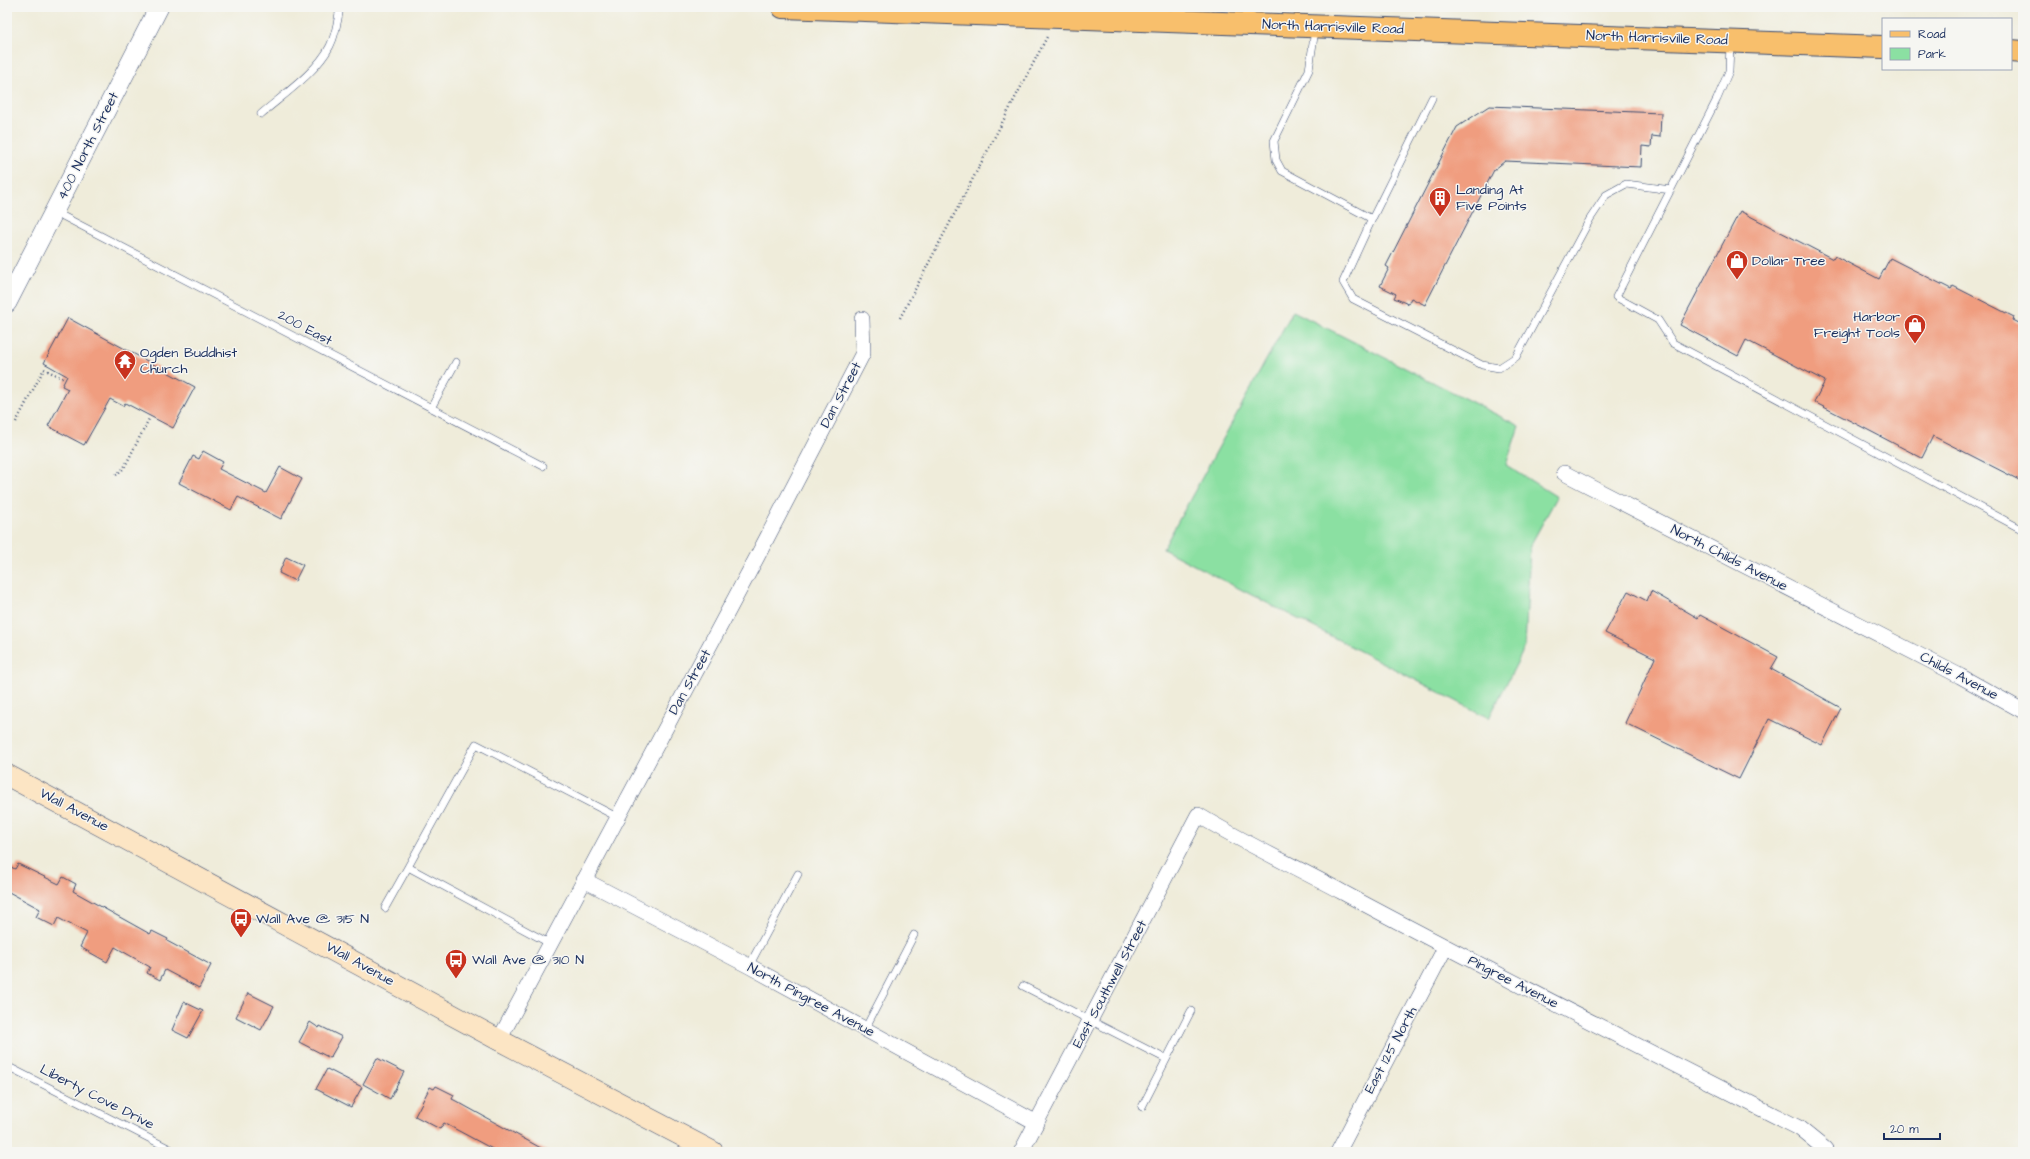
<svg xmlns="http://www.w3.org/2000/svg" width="2030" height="1159" viewBox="0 0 2030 1159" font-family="'Architects Daughter',sans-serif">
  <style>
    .green { fill: #8be0a2; stroke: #538880 }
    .building { fill: #f09d7f }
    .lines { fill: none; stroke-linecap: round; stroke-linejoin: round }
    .service-casing { stroke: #3b4b71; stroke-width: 8 }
    .minor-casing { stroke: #3b4b71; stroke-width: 16 }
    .tertiary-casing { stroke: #3b4b71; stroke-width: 20 }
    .secondary-casing { stroke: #3b4b71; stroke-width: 22 }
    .primary-casing { stroke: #3b4b71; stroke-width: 24 }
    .path { stroke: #3b4b71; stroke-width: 2.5; stroke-dasharray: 1 3; stroke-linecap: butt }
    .service { stroke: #fff; stroke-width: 7 }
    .minor { stroke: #fff; stroke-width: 15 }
    .tertiary { stroke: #fff; stroke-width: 19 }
    .secondary { stroke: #fce5c4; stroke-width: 21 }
    .primary { stroke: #f8bf6c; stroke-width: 22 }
    .labels { text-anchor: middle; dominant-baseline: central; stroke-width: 3; stroke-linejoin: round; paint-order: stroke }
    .street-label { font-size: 14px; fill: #1b2f5e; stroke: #f6f6f2 }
    .poi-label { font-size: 14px; fill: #1b2f5e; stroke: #f6f6f2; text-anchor: start }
  </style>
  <rect width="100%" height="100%" fill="#f6f6f2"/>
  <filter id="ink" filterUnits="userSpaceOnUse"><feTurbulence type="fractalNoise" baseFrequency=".025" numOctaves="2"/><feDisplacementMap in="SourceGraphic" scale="8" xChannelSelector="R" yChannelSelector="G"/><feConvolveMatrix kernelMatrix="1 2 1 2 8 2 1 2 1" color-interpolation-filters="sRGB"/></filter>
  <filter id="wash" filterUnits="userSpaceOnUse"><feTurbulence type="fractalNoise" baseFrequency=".012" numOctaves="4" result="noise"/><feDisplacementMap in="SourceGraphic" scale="16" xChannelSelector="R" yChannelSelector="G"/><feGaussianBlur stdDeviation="0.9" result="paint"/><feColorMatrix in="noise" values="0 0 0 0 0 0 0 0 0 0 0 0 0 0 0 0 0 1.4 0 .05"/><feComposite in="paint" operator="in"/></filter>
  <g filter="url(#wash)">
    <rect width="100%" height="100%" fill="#efecda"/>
    <path class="green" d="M1293 311 1519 426 1506 465 1557 497 1530 546 1525 647 1489 718 1163 549Z"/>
    <g id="blocks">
      <path class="building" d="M1489 106 1661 113 1660 137 1652 136 1651 147 1642 146 1641 167 1505 161 1494 170 1425 305 1411 298 1408 304 1394 298 1396 294 1380 286 1389 268 1386 266 1457 127Z
        M1740 211 1833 259 1835 256 1879 279 1890 258 1951 289 1953 286 2014 317 2013 320 2023 325V482L1933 436 1922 458 1814 402 1825 381 1746 340 1738 356 1680 325Z
        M68 318 195 387 173 428 125 403 123 406 110 399 84 445 48 426 68 389 62 386 67 376 44 363Z
        M203 451 223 462 219 469 266 493 280 467 302 479 281 519 238 497 231 510 179 483 193 456 199 459Z
        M286 557 303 565 295 581 279 573Z
        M1628 591 1647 601 1651 591 1698 618 1700 615 1778 657 1771 669 1841 708 1822 745 1769 719 1739 779 1625 723 1655 658 1605 633Z
        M18 864 59 884 63 877 76 884 73 891 150 934 152 931 168 939 167 941 211 965 199 988 165 970 160 980 147 973 150 967 115 947 107 962 80 947 87 933 58 918 54 926 36 917 40 909 7 891V865L15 869Z
        M248 993 274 1006 261 1030 236 1017Z
        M184 1002 203 1011 188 1038 172 1030Z
        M310 1022 319 1028 320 1026 342 1037 330 1058 299 1042Z
        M377 1058 404 1072 390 1099 363 1084Z
        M327 1069 362 1087 351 1107 316 1089Z
        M436 1086 454 1095 452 1099 456 1101 548 1152H498L444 1123 440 1129 415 1116 430 1087 434 1089Z"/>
    </g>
  </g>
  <g filter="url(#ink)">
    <use href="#blocks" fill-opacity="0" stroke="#3b4b71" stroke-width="1"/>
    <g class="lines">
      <g class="service-casing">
        <path id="service" d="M1315 30 1309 70 1274 141 1276 160 1282 171 1372 219 1343 282 1353 299 1482 365 1499 368 1516 357 1590 219 1606 195 1626 184 1671 190
          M1730 43 1729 71 1717 99 1616 297 1658 320 1673 343 2023 530
          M261 114C283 95 317 72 330 46 336 34 338 20 340 7
          M55 212 543 466
          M1372 219 1432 98
          M431 408 456 362
          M385 908 408 867
          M549 943 408 867 476 744 617 817
          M749 966 798 874
          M1023 986 1166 1059
          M865 1029 914 935
          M7 1066 176 1152
          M1142 1107 1191 1011"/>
      </g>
      <g class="minor-casing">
        <path id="minor" d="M1564 473 1960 676 2023 711
          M584 880 749 966 1037 1123
          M499 1040 757 557 863 353 862 319
          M1021 1152 1198 815C1244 843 1294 866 1342 892 1493 973 1646 1050 1799 1128L1825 1149V1152
          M1338 1152 1445 948"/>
      </g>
      <g class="tertiary-casing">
        <path id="tertiary" d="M7 303 159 7"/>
      </g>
      <g class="secondary-casing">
        <path id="secondary" d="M7 775 499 1040 713 1152"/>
      </g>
      <g class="primary-casing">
        <path id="primary" d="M783 7 1883 47
          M2011 51 2023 52"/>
      </g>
      <path class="path" d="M900 318 1047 37
        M16 422 44 369 64 379
        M116 475 124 468 150 417"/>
      <use href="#service" class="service"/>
      <use href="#minor" class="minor"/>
      <use href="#tertiary" class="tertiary"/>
      <use href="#secondary" class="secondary"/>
      <use href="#primary" class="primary"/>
    </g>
  </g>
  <defs>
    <g id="building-pin" transform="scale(1.15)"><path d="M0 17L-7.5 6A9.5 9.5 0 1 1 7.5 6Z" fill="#c8321e" stroke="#f6f6f2"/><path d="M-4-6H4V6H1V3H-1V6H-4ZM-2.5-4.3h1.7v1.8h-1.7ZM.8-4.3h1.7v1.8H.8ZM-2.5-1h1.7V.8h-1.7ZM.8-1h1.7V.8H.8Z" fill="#fff"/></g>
    <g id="shop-pin" transform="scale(1.15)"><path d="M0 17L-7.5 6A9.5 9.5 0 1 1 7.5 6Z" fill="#c8321e" stroke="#f6f6f2"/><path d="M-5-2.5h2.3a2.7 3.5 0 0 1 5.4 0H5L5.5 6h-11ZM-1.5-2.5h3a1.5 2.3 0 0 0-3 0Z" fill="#fff"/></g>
    <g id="temple-pin" transform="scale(1.15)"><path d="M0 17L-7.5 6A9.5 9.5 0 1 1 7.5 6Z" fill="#c8321e" stroke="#f6f6f2"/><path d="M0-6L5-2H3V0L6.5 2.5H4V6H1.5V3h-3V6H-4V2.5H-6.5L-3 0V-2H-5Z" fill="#fff"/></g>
    <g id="bus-pin" transform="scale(1.15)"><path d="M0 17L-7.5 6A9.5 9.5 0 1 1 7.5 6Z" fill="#c8321e" stroke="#f6f6f2"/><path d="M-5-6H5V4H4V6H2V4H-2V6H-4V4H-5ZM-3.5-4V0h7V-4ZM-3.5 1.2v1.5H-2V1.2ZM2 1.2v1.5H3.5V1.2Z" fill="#fff"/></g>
  </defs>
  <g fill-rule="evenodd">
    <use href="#building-pin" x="1440" y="198"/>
    <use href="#shop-pin" x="1737" y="261"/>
    <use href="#shop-pin" x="1915" y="325"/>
    <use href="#temple-pin" x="125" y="361"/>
    <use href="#bus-pin" x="241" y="919"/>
    <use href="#bus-pin" x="456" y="960"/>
  </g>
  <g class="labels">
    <g class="street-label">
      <text transform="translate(1333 27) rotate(2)">North Harrisville Road</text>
      <text transform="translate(1657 38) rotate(2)">North Harrisville Road</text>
      <text transform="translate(88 146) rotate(-63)">400 North Street</text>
      <text transform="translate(305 328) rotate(28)">200 East</text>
      <text transform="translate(841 395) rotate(-62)">Dan Street</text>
      <text transform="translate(1729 558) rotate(27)">North Childs Avenue</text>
      <text transform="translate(1959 676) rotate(28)">Childs Avenue</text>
      <text transform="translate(690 682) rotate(-61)">Dan Street</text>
      <text transform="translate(74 810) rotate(28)">Wall Avenue</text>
      <text transform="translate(360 964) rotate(29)">Wall Avenue</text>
      <text transform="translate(1513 982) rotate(27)">Pingree Avenue</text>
      <text transform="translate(1110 984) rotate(-62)">East Southwell Street</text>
      <text transform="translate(811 1000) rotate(28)">North Pingree Avenue</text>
      <text transform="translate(1391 1050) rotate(-62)">East 125 North</text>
      <text transform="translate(97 1097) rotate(27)">Liberty Cove Drive</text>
    </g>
    <g class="poi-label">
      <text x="1456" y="190">Landing At<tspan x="1456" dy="16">Five Points</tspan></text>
      <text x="1752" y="261">Dollar Tree</text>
      <text x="1900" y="317" text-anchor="end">Harbor<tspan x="1900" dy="16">Freight Tools</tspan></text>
      <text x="140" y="353">Ogden Buddhist<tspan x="140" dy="16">Church</tspan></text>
      <text x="256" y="919">Wall Ave @ 315 N</text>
      <text x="472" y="960">Wall Ave @ 310 N</text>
    </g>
  </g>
  <rect width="2030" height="1159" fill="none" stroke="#f6f6f2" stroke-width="24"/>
  <rect x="1882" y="18" width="130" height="52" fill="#f6f6f2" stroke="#9ea6b7"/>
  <rect x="1890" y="31" width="20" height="6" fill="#f8bf6c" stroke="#9ea6b7"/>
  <text x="1918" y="38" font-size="12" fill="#1b2f5e">Road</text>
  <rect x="1890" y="48" width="20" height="12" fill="#8be0a2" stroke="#9ea6b7"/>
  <text x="1918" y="58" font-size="12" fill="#1b2f5e">Park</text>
  <path d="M1884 1133v6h56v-6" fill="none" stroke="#1b2f5e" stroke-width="2"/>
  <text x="1890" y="1133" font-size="12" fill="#1b2f5e" stroke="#f6f6f2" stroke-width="3" paint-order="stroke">20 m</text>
</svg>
